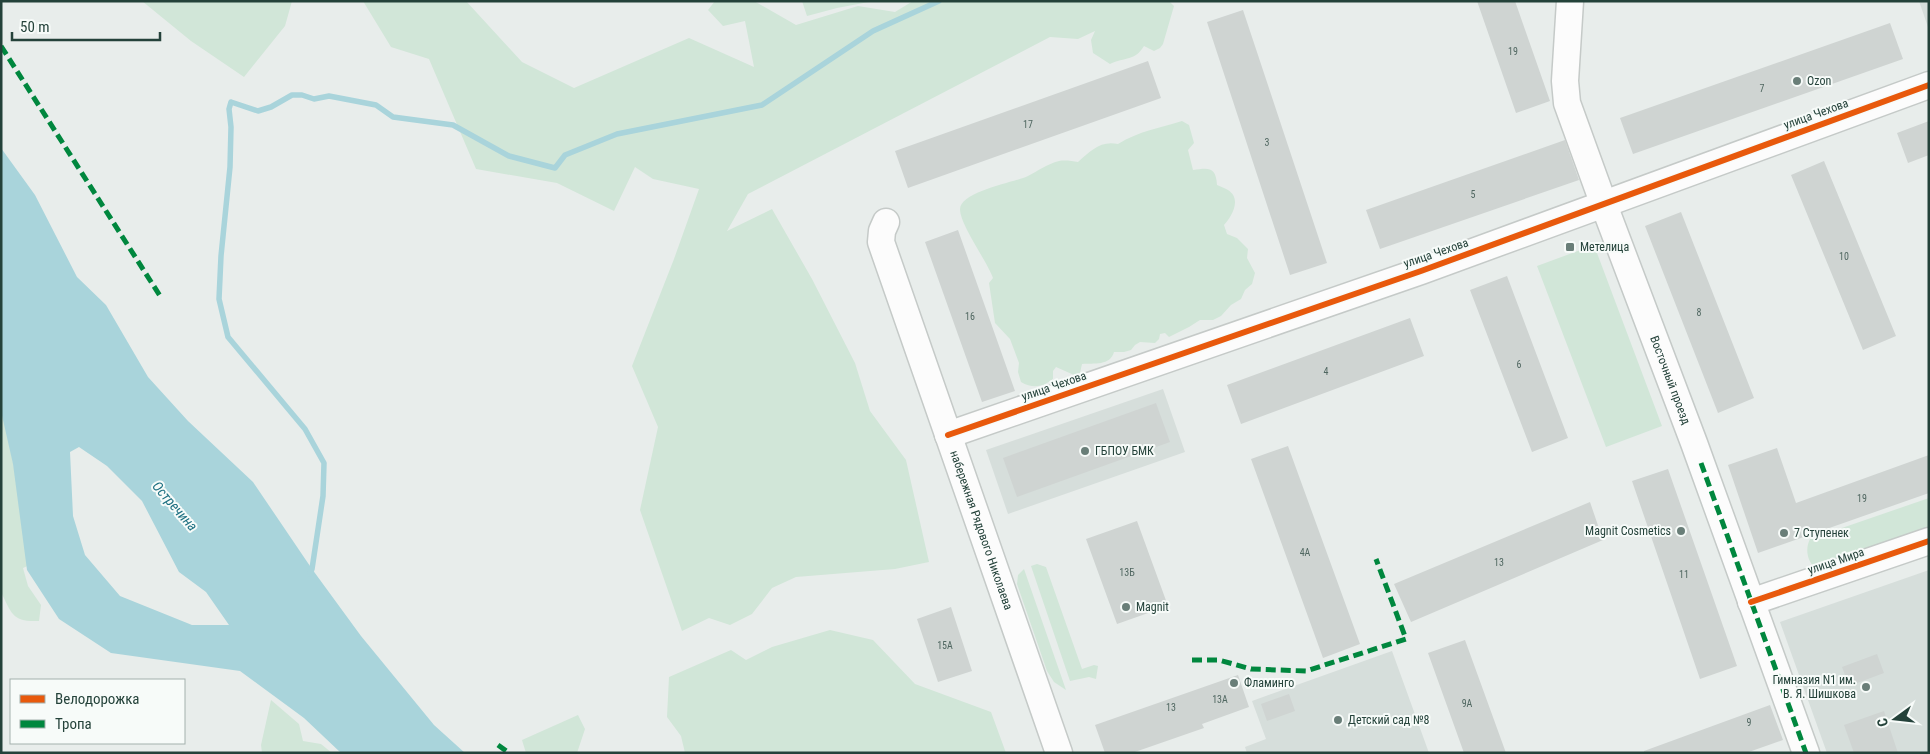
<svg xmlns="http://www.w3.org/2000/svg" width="1930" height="754" viewBox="0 0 1930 754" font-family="'Roboto Condensed',sans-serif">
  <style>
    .built { fill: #d6dedb }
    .green { fill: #d1e6d8 }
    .water { fill: #a9d4db; fill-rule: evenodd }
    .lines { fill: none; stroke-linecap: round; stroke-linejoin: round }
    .stream { stroke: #a9d4db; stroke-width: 5.5 }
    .building { fill: #cfd4d2 }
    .minor-casing { stroke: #c5cac8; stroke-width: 29 }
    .minor { stroke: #fcfcfc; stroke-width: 26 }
    .quiet { stroke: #00873e; stroke-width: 5; stroke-dasharray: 10 5; stroke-linecap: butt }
    .cycleway-casing { stroke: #f7fbf9; stroke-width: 9 }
    .cycleway { stroke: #e8590c; stroke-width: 6 }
    .poi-dot { fill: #697e78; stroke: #f7fbf9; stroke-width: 2 }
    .labels { text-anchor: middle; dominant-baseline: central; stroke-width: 4; stroke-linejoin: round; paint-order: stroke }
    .number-label { font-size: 10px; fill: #506761 }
    .poi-label { font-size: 12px; fill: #24423a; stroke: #f7fbf9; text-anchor: start }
    .street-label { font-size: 12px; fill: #24423a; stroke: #f7fbf9 }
    .water-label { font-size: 14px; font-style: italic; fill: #1c6f80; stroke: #f7fbf9 }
  </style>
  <rect width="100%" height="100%" fill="#e8edeb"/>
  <path class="built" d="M1919 1H1929V30Z
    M1163 389 1185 452 1008 514 986 450Z
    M1929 570V753H1827L1780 622Z
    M1392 651 1429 753H1247L1245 747 1266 739 1252 701Z"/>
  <path class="green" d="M142 1H292L285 26 244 77 191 41Z
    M363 1H466L522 62 574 88 689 38 754 67 745 21 723 26 708 10 715 1H754L796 25 858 6 895 12 913 1H1169L1174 6 1163 44 1160 48 1154 51 1144 46C1135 61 1125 57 1110 64L1093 53 1091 40 1095 31 1078 39 1050 37 748 194 727 231 772 209 812 279 855 363 870 411 906 460 929 562 895 569 796 577 772 588 752 614 730 625 709 618 682 631 640 510 658 427 632 366 674 259 699 189 653 179 635 167 614 211 557 183 476 169 429 59 391 47Z
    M802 1H874L837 8 807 16Z
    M1182 121 1189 125 1194 143 1188 150 1193 170C1208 168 1216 166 1217 185 1221 187 1225 188 1228 190 1242 199 1232 216 1224 225L1227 234 1237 238 1248 249 1247 258 1255 273 1252 284 1245 290 1241 299 1231 305 1221 316 1213 320H1200L1189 327 1169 337 1165 333 1160 334 1159 339 1155 343 1140 342 1135 345 1131 350 1124 352H1114C1110 366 1094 363 1082 364L1080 373 1074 375 1056 367 1053 371V379C1043 387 1033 389 1021 382L1018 372 1019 363 1010 339 995 323 989 283 993 278C987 261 960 225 960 209 961 191 1016 182 1028 176 1038 171 1047 164 1059 161 1065 160 1072 161 1078 162 1090 151 1101 140 1118 144 1139 131 1160 128 1182 121Z
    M1594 245 1662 426 1606 447 1537 266Z
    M1 398 32 564 23 568 28 586 41 605 39 621C12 622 12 614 1 592Z
    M1929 498V534L1815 568C1807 560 1805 549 1810 539Z
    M1037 564 1046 567 1082 669 1094 665 1098 666 1096 679 1089 677 1070 681 1031 566Z
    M1024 569 1066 690 1054 682 1047 671 1017 584 1018 575Z
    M830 630 873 640 915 684 991 712 1006 753H685L681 736 667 717 669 677 731 650 746 660 772 647Z
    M271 700 299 724 303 741 321 744 332 753H262L261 745Z
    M578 715 585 729 577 753H526L522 740Z"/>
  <path class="water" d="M1 148 35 195 77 277 106 305 148 377 188 421 253 482 312 569 361 636 434 725 465 753H341L304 718 240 671 111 653 59 619 27 570 13 464 1 411ZM79 447 107 466 142 501 179 572 206 592 229 625H192L120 596 85 555 73 516 70 452Z"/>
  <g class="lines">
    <path class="stream" d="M310 574 312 569 323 496 324 463 305 429 228 337 219 299 221 256 230 167 231 127 229 109 231 102 258 111 271 107 292 95H302L314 99 329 96 376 105 393 117 453 125 509 156 555 168 565 155 617 134 762 105 873 31 939 1"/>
  </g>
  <path class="building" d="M1477 1H1515L1550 101 1516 113Z
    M1243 10 1327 263 1290 275 1207 22Z
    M1890 23 1903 59 1633 154 1620 118Z
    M1148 61 1161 98 908 188 895 151Z
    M1929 121V155L1908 163 1897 133Z
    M1565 140 1579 180 1380 249 1366 210Z
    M1824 161 1896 336 1863 350 1791 175Z
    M1681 212 1754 398 1718 413 1645 226Z
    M958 230 1015 391 982 402 925 242Z
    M1507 276 1568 438 1532 452 1470 290Z
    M1410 318 1424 356 1241 424 1227 385Z
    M1156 403 1170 442 1017 497 1003 458Z
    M1288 446 1360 644 1323 658 1251 459Z
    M1777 448 1796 503 1929 455V493L1758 553 1728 465Z
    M1668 469 1737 666 1700 679 1632 481Z
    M1590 502 1603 540 1411 622 1394 584Z
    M1137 521 1168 606 1117 624 1086 539Z
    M951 607 972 671 938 682 917 619Z
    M1465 640 1506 753H1464L1428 653Z
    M1877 654 1884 673 1849 686 1842 667Z
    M1238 675 1249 707 1202 724 1204 728 1132 753H1105L1095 725Z
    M1289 694 1295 711 1267 721 1261 704Z
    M1770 705 1783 740 1746 753H1644V751Z
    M1884 711 1898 753H1854L1844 725Z"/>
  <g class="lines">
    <g class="minor-casing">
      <g id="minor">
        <path id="s1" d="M1570 1 1565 81 1567 103 1604 205 1694 443 1806 753"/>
        <path id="s2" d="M886 222 882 231 881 242 1059 753"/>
        <path d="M948 435 1421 271 1929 85"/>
        <path d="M1751 602 1929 541"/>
      </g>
    </g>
    <use href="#minor" class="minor"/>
    <path class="quiet" d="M1 46 162 299
      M1701 463 1806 753
      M1192 660H1219L1251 669 1306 671 1406 639 1376 559
      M498 745 509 753"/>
    <g class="cycleway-casing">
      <path id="cycleway" d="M948 435 1421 271 1929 85
        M1751 602 1929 541"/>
    </g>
    <use href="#cycleway" class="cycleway"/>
  </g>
  <g class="poi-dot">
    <circle cx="1797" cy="81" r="5"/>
    <rect x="1565" y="242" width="10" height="10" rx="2.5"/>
    <circle cx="1085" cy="451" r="5"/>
    <circle cx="1681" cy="531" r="5"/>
    <circle cx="1784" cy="533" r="5"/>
    <circle cx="1126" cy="607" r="5"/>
    <circle cx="1234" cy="683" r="5"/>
    <circle cx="1866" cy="687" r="5"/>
    <circle cx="1338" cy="720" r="5"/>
  </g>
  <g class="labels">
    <g class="number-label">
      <text x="1513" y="51">19</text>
      <text x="1762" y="88">7</text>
      <text x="1028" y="124">17</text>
      <text x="1267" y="142">3</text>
      <text x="1473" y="194">5</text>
      <text x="1844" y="256">10</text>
      <text x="1699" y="312">8</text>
      <text x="970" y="316">16</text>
      <text x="1519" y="364">6</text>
      <text x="1326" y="371">4</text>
      <text x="1862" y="498">19</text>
      <text x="1305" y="552">4А</text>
      <text x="1499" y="562">13</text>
      <text x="1127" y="572">13Б</text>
      <text x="1684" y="574">11</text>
      <text x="945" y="645">15А</text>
      <text x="1220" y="699">13А</text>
      <text x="1467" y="703">9А</text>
      <text x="1171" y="707">13</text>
      <text x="1749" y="722">9</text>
    </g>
    <g class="poi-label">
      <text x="1807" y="81">Ozon</text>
      <text x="1580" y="247">Метелица</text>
      <text x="1095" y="451">ГБПОУ БМК</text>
      <text x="1671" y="531" text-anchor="end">Magnit Cosmetics</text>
      <text x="1794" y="533">7 Ступенек</text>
      <text x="1136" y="607">Magnit</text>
      <text x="1856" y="680" text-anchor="end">Гимназия N1 им.<tspan x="1856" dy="14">В. Я. Шишкова</tspan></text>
      <text x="1244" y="683">Фламинго</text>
      <text x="1348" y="720">Детский сад №8</text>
    </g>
    <g class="street-label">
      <text transform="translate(1816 114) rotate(-20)">улица Чехова</text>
      <text transform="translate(1436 253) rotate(-19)">улица Чехова</text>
      <text stroke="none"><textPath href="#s1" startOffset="398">Восточный проезд</textPath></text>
      <text transform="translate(1054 386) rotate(-19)">улица Чехова</text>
      <text stroke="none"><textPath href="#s2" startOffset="326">набережная Рядового Николаева</textPath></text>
      <text transform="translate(1836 561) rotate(-19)">улица Мира</text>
    </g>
    <g class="water-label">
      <text transform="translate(175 506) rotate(49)">Остречина</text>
    </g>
  </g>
  <rect width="1930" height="754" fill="none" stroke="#24423a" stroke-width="5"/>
  <rect x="10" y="679" width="175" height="65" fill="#f7fbf9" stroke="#a3b1ad"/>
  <rect x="20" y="695" width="25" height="8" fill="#e8590c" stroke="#a3b1ad"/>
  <text x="55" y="704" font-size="15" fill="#24423a">Велодорожка</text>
  <rect x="20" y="720" width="25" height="8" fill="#00873e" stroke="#a3b1ad"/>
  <text x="55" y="729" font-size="15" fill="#24423a">Тропа</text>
  <g transform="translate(1895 719) rotate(255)" stroke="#f7fbf9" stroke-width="4" paint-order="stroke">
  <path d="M0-4L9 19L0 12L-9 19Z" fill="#24423a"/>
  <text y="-8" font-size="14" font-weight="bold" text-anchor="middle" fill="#24423a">С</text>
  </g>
  <path d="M12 32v8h148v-8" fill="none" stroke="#24423a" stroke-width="2.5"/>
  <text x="20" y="32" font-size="15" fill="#24423a" stroke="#f7fbf9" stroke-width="4" paint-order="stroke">50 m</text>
</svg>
